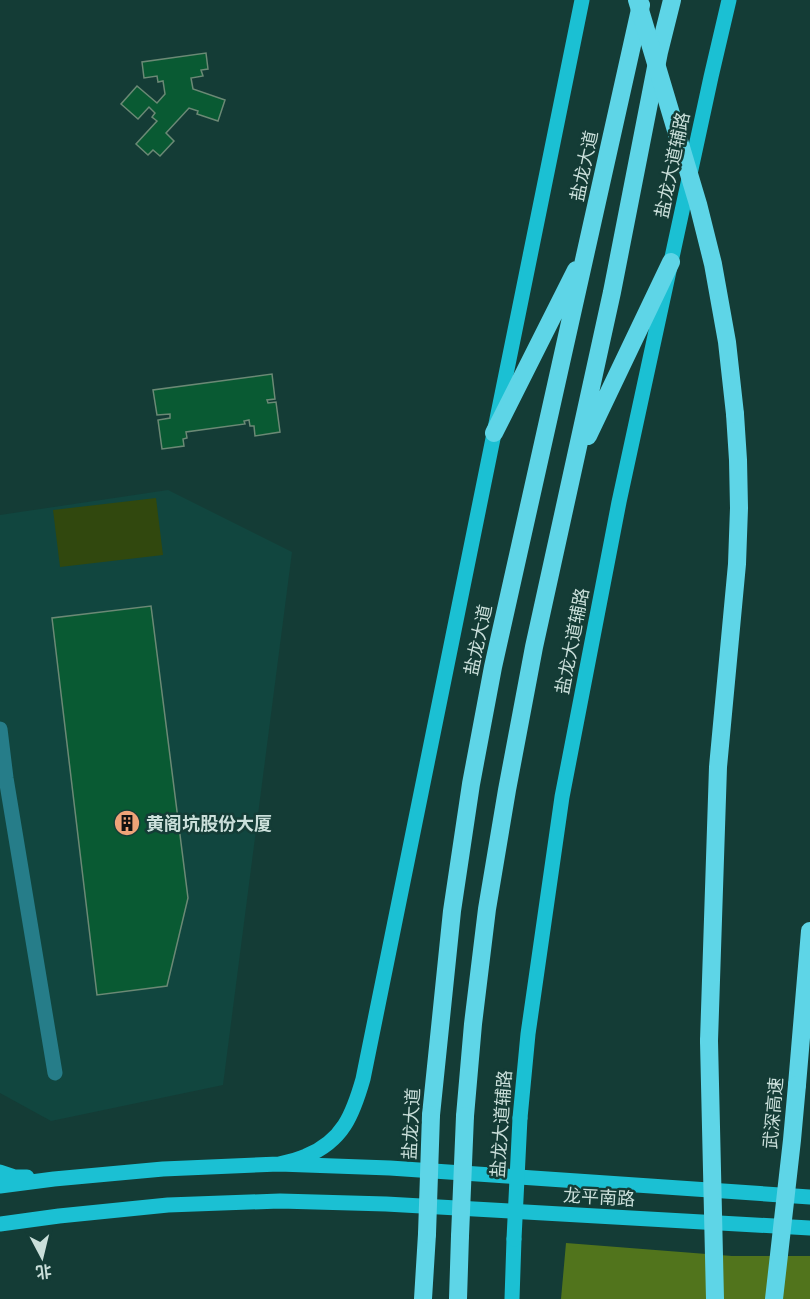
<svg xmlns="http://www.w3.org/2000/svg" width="810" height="1299" viewBox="0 0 810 1299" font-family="Inter,'Noto Sans SC',sans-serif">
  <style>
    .built { fill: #11463f }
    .green { fill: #31480e }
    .forest { fill: #51741c }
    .building { fill: #095a33; stroke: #6b8975; stroke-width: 1.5 }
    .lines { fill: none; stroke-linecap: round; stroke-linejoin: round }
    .minor { stroke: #267d89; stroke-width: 15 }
    .major { stroke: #1bc0d3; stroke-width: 15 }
    .highway { stroke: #5ed5e7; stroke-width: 18 }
    .major-bridge { stroke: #1bc0d3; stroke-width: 15 }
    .highway-bridge { stroke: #5ed5e7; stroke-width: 18 }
    .labels { text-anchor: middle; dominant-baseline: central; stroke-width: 5; stroke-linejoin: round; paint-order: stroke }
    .street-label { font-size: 18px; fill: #cadfda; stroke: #143c36 }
    .poi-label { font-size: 18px; font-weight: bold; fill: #cadfda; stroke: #143c36; text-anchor: start }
  </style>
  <rect width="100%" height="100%" fill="#143c36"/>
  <path class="built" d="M168 490 292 552 223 1085 51 1121 0 1093V515Z"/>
  <path class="green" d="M156 498 163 555 60 567 53 510Z"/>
  <path class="forest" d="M566 1243 732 1256H810V1299H561Z"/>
  <path class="building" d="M206 53 208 69 201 70 203 76 191 78 193 89 225 100 218 121 197 114 198 111 189 108 166 133 174 141 160 156 153 150 148 155 136 144 157 121 152 117 155 113 149 107 138 119 121 104 137 86 157 103 165 94 163 81 158 82 157 76 144 78 142 62Z
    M272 374 275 399 267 400 268 403 276 402 280 432 255 436 254 426H250L249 420 244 421 245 424 186 432 187 438 183 439 184 446 162 449 158 420 170 418V414L157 415 153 390Z
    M151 606 188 898 167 986 97 995 52 618Z"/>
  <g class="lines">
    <path class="minor" d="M0 729 6 778 55 1073"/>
    <path class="major" d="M520 1118 528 1034 562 797 619 502 711 77 729 0
      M279 1164C288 1162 297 1160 306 1156 343 1141 353 1114 363 1079L582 0
      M0 1172 15 1177H27
      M0 1186 54 1179 163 1169 279 1164 390 1168 810 1197
      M0 1224 59 1216 168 1205 280 1201 386 1204 810 1228
      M512 1299 514 1239"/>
    <path class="highway" d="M494 433 576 270
      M588 436 671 262
      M709 1041 718 767 737 564 739 508 738 460 735 414
      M797 1085 810 931
      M431 1115 452 911 471 784 493 667 641 5
      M465 1116 473 1024 487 909 507 790 534 647 612 292 659 52 672 0
      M423 1299 427 1234
      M458 1299 460 1236"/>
    <path class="major-bridge" d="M514 1239 520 1118"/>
    <path class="highway-bridge" d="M637 0 698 204 713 264 727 342 735 414
      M709 1041 715 1299
      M427 1234 431 1115
      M460 1236 465 1116
      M774 1299 792 1140 797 1085"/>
  </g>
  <defs>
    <g id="building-disc" transform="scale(1.35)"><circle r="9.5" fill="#efa378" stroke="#143c36"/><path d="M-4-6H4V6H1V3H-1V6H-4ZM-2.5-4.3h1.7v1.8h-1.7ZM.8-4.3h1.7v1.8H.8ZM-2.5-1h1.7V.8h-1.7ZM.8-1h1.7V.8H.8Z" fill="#111"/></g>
  </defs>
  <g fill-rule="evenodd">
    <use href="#building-disc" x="127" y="823"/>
  </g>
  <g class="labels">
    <g class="street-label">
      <text transform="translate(672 165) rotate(-78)">盐龙大道辅路</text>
      <text transform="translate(584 166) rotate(-78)">盐龙大道</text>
      <text transform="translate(478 640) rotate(-78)">盐龙大道</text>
      <text transform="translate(572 641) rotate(-79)">盐龙大道辅路</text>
      <text transform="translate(773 1113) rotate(-85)">武深高速</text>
      <text transform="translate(411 1124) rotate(-87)">盐龙大道</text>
      <text transform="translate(501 1124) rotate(-86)">盐龙大道辅路</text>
      <text transform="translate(599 1197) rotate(3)">龙平南路</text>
    </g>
    <g class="poi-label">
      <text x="146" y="823">黄阁坑股份大厦</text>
    </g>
  </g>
  <g transform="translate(42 1257) rotate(173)" stroke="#143c36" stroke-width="4.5" paint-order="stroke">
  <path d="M0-4.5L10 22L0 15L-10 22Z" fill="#cadfda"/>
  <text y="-9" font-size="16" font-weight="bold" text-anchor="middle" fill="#cadfda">北</text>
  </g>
</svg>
